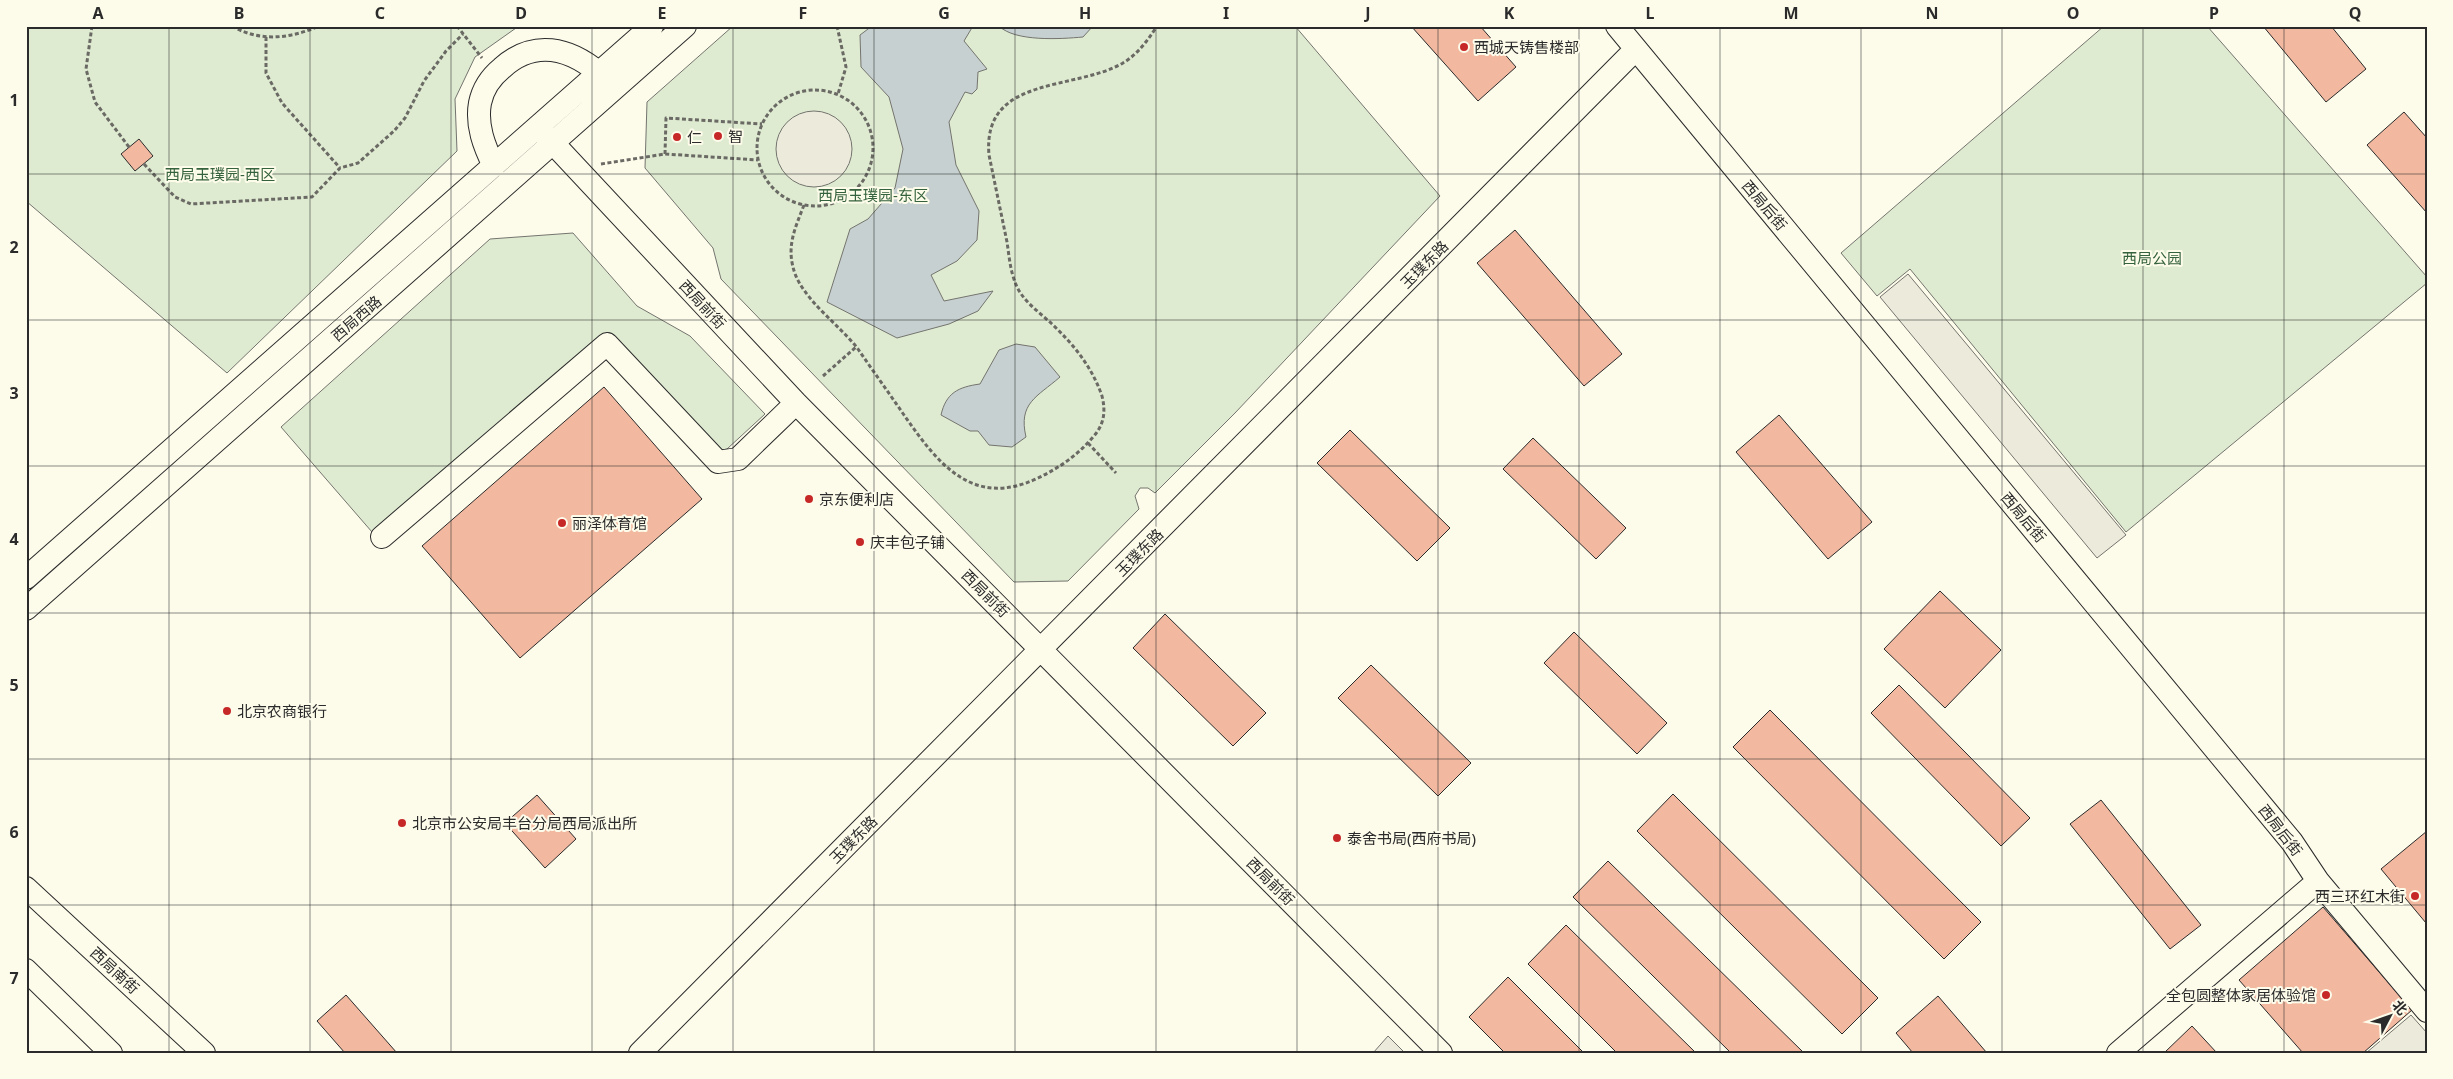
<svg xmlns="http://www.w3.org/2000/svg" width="2453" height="1079" viewBox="0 0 2453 1079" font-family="'Noto Sans','Noto Sans SC',sans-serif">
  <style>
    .green { fill: #deebd1; stroke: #74746e }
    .parking { fill: #eceadb; stroke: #74746e }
    .water { fill: #c7d0d0; stroke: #74746e }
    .building { fill: #f2b8a0; stroke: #2b2b2b }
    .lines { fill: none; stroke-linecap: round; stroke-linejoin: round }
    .minor-casing { stroke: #2b2b2b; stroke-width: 24 }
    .path { stroke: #6a6964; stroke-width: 3; stroke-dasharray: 4 2.5; stroke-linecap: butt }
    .minor { stroke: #fdfbea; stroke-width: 22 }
    .grid { fill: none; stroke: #2b2b2b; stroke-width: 1; stroke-opacity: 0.55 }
    .poi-dot { fill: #c62828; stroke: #fdfbea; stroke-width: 2 }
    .labels { text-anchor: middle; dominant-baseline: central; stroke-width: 4; stroke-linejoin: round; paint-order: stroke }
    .poi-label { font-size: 15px; fill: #2b2b2b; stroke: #fdfbea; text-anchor: start }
    .park-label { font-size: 15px; fill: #34623c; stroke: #fdfbea }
    .street-label { font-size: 15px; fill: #2b2b2b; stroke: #fdfbea }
    .neatline { fill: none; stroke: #2b2b2b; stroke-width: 2 }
    .grid-label { font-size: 16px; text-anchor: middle; font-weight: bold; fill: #2b2b2b }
  </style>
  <rect width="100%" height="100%" fill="#fdfbea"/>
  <path class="green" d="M26 26H527L516 28 475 57 455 99 457 151 227 373 26 201Z
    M733 26H1295L1440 196 1235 413 1155 493 1148 488H1140L1135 496 1139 509 1068 581 1014 582 721 279 713 248 645 168 647 102Z
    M2104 26H2207L2427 277V283L2126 532 1910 269 1877 296 1841 253Z
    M573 233 637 306 690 336 765 414 727 449 717 451 608 333 372 532 281 427 490 239Z"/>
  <path class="parking" d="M776 149a38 38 0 1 1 76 0a38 38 0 1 1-76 0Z
    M1908 274 2126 535 2097 558 1880 297Z
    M2411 1015 2427 1033V1053H2366Z
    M1388 1036 1405 1053H1373Z"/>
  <path class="water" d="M872 26H973L964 41 987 69 978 72 977 89 972 94 965 92 949 122 956 165 979 211 977 240 957 261 931 275 944 301 993 291 978 311 949 324 897 338 827 302 850 229 868 219 895 188 903 149 889 97 861 67 860 35Z
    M999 26H1093L1083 37C1061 39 1015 42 999 26Z
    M1016 344 1035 347 1060 377C1037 397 1018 403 1026 437L1012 447 989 445 978 431H970L941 415C946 393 958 387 980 384L999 350Z"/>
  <path class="building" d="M1411 26H1480L1516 67 1478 101Z
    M2263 26H2331L2366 69 2326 102Z
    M2404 112 2427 138V213L2367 145Z
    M139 139 153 156 135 171 121 154Z
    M1515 230 1622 354 1584 386 1477 263Z
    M604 387 702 499 520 658 422 546Z
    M1779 415 1872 522 1828 559 1736 452Z
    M1350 430 1450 528 1417 561 1317 463Z
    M1533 438 1626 528 1596 559 1503 469Z
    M1940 591 2001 650 1945 708 1884 649Z
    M1165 614 1266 713 1233 746 1133 648Z
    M1574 632 1667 723 1637 754 1544 663Z
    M1371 665 1471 763 1438 796 1338 698Z
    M1899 685 2030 818 2001 846 1871 713Z
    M1770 710 1981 922 1944 959 1733 747Z
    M1673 794 1878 998 1842 1034 1637 831Z
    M537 795 576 839 545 868 505 823Z
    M2101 800 2201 925 2170 949 2070 824Z
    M2427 831V922L2426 923 2381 869Z
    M1608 861 1804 1053H1731L1573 897Z
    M2323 907 2412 1010 2363 1053H2303L2239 980Z
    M1566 925 1696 1053H1617L1528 964Z
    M1508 977 1584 1053H1505L1469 1017Z
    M346 995 397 1053H345L317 1021Z
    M1938 996 1987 1053H1913L1896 1033Z
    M2192 1026 2217 1053H2164Z"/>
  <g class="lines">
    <g class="minor-casing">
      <path id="minor" d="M1617 26 2292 842 2318 881 2427 1011
        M538 127 796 403 1441 1053
        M494 166C484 146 476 125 480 103 483 88 491 77 502 68 534 39 569 48 599 73
        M382 537 607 344 718 462 738 459 796 403
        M26 578 652 26
        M26 609 685 26
        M26 888 204 1053
        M26 970 111 1053
        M640 1053 1636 49
        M2118 1053 2318 881"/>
    </g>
    <path class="path" d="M92 26 86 69 95 102 129 147
      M232 26C259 42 290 39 319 26
      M457 26 482 58
      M837 26 846 67 838 94
      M266 37V73L282 103 340 168
      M757 148a58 58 0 1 1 116 0a58 58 0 1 1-116 0Z
      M665 154 666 118 762 124
      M144 164 175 197 191 204 312 197 340 168 358 163 394 131 405 118 424 81 446 51 463 34
      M601 164 665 154 758 160
      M804 205C796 226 787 244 793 267 800 298 839 324 858 349 873 371 889 393 904 415 938 464 973 509 1038 478 1059 468 1078 455 1093 437 1104 425 1106 412 1102 396 1092 367 1074 345 1052 324 1038 311 1021 300 1015 282 1010 269 1009 255 1007 242 1001 213 995 184 989 155 982 75 1075 91 1123 63 1138 54 1148 40 1157 26
      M823 376 856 347
      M1088 443 1116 473"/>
    <use href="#minor" class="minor"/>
  </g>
  <path class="grid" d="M169 26V1053M310 26V1053M451 26V1053M592 26V1053M733 26V1053M874 26V1053M1015 26V1053M1156 26V1053M1297 26V1053M1438 26V1053M1579 26V1053M1720 26V1053M1861 26V1053M2002 26V1053M2143 26V1053M2284 26V1053M26 174H2427M26 320H2427M26 466H2427M26 613H2427M26 759H2427M26 905H2427"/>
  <g class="poi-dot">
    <circle cx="1464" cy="47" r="5"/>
    <circle cx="718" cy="136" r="5"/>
    <circle cx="677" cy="137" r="5"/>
    <circle cx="809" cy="499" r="5"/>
    <circle cx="562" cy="523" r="5"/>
    <circle cx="860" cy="542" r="5"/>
    <circle cx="227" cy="711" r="5"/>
    <circle cx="402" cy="823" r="5"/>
    <circle cx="1337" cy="838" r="5"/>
    <circle cx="2415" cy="896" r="5"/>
    <circle cx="2326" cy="995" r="5"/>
  </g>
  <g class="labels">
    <g class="poi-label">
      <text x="1474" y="47">西城天铸售楼部</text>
      <text x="728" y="136">智</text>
      <text x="687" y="137">仁</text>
      <text x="819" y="499">京东便利店</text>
      <text x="572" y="523">丽泽体育馆</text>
      <text x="870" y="542">庆丰包子铺</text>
      <text x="237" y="711">北京农商银行</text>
      <text x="412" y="823">北京市公安局丰台分局西局派出所</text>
      <text x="1347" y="838">泰舍书局(西府书局)</text>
      <text x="2405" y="896" text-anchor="end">西三环红木街</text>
      <text x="2316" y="995" text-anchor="end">全包圆整体家居体验馆</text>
    </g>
    <g class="park-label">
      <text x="220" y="174">西局玉璞园-西区</text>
      <text x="873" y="195">西局玉璞园-东区</text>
      <text x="2152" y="258">西局公园</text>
    </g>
    <g class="street-label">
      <text transform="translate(1765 205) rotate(50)">西局后街</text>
      <text transform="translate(1424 264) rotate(-45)">玉璞东路</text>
      <text transform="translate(703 304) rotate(47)">西局前街</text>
      <text transform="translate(356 318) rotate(-41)">西局西路</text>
      <text transform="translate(2024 517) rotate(50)">西局后街</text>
      <text transform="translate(1139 552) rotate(-45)">玉璞东路</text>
      <text transform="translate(986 593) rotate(45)">西局前街</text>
      <text transform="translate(2281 830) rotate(52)">西局后街</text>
      <text transform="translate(853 839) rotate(-45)">玉璞东路</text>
      <text transform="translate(1271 881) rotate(45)">西局前街</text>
      <text transform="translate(115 970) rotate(43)">西局南街</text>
    </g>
  </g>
  <rect width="2453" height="1079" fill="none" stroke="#fdfbea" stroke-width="55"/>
  <g transform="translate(2390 1016) rotate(49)" stroke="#fdfbea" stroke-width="4" paint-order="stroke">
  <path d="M0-4L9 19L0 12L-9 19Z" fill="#2b2b2b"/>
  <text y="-8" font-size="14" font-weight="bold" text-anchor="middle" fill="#2b2b2b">北</text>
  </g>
  <rect x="28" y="28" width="2398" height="1024" class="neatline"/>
  <g class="grid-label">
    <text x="98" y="19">A</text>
    <text x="239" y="19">B</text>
    <text x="380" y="19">C</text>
    <text x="521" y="19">D</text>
    <text x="662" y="19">E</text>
    <text x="803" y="19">F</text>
    <text x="944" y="19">G</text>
    <text x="1085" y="19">H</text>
    <text x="1226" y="19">I</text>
    <text x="1368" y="19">J</text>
    <text x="1509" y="19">K</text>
    <text x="1650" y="19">L</text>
    <text x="1791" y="19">M</text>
    <text x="1932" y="19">N</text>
    <text x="2073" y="19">O</text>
    <text x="2214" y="19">P</text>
    <text x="2355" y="19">Q</text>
    <text x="14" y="106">1</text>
    <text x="14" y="253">2</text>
    <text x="14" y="399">3</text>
    <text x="14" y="545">4</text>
    <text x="14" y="691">5</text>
    <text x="14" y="838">6</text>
    <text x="14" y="984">7</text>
  </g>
</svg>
